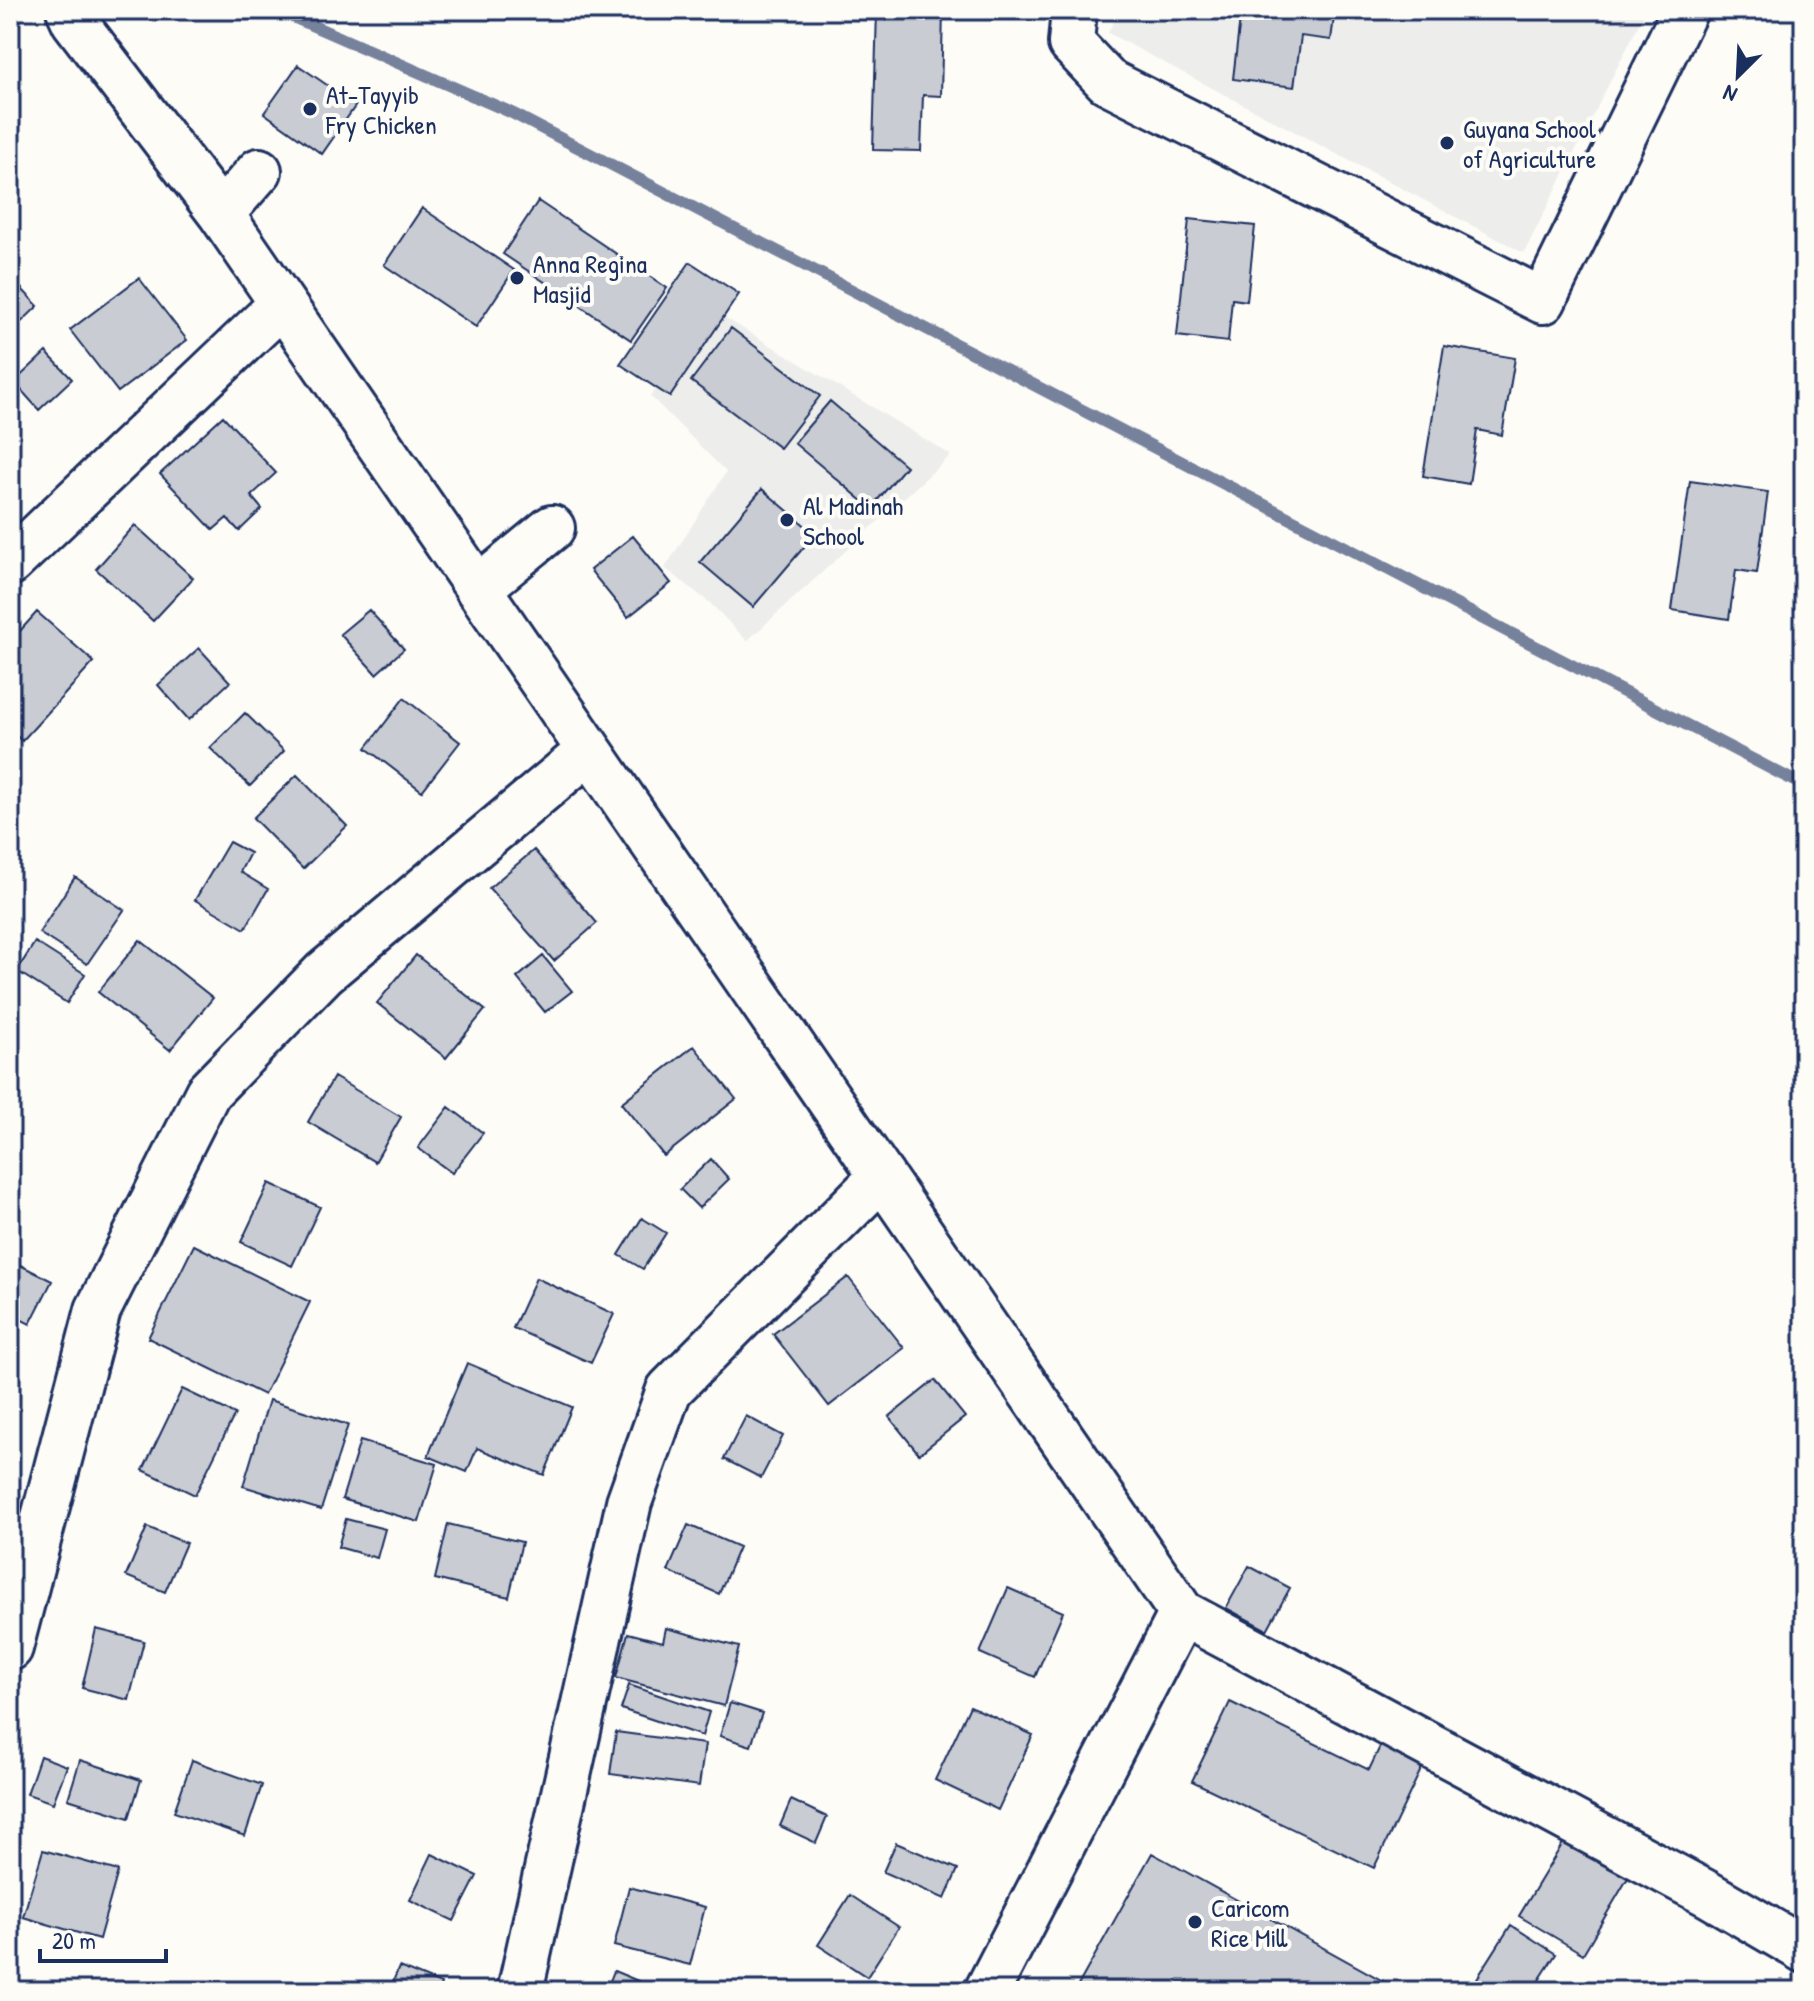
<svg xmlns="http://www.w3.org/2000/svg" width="1814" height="2001" viewBox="0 0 1814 2001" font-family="'Patrick Hand',sans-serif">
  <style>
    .built { fill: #edeeec }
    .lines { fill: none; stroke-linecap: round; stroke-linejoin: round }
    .stream { stroke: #76819c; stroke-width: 12 }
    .building { fill: #c9ccd3; stroke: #1b2f5e; stroke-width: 2 }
    .minor-casing { stroke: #1b2f5e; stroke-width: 50 }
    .minor { stroke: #fdfcf7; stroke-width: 44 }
    .poi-dot { fill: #1b2f5e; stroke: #fdfcf7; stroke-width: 3 }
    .labels { text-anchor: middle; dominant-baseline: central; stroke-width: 8; stroke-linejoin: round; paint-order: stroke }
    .poi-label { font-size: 26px; fill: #1b2f5e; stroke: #fdfcf7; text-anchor: start }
  </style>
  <rect width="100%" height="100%" fill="#fdfcf7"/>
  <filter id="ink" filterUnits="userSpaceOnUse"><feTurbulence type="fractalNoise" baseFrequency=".0125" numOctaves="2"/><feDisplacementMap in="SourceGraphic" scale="16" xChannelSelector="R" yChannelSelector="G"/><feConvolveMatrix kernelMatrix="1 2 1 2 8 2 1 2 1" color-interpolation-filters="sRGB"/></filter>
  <g filter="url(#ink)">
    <path class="built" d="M1119 10H1646L1524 253 1108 33Z
      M724 317 951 455 747 641 710 603 665 568 726 472 650 396Z"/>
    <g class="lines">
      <path class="stream" d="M277 10 510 112 1804 786"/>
    </g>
    <path class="building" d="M877 10H943L941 96 923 95 921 151 873 150Z
      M1241 10H1335L1331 40 1301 36 1294 87 1233 79Z
      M298 65 356 105 322 154 264 113Z
      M538 201 667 288 631 340 503 254Z
      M422 208 514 270 476 327 384 265Z
      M1189 219 1255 226 1247 301 1232 299 1228 342 1177 336Z
      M690 262 739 294 670 397 620 364Z
      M139 278 187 340 118 392 70 330Z
      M20 287 38 306 10 333V296Z
      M731 328 820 396 780 448 691 381Z
      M1444 346 1515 358 1502 435 1477 430 1469 484 1423 476Z
      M46 352 72 379 39 410 14 382Z
      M830 401 906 466 871 508 794 443Z
      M223 416 276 473 251 496 262 509 239 531 227 518 213 530 160 474Z
      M1690 481 1768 492 1757 573 1736 570 1729 619 1672 610Z
      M762 489 815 534 753 607 700 562Z
      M135 525 193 578 153 621 96 569Z
      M633 536 671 583 628 617 590 570Z
      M369 610 404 649 376 674 340 634Z
      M37 612 94 662 22 741 10 730V642Z
      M199 648 230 682 189 720 158 685Z
      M404 698 460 742 422 791 366 748Z
      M245 713 284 751 250 786 210 748Z
      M297 775 347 826 303 869 253 818Z
      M229 842 250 853 240 872 268 889 245 929 195 900Z
      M534 850 597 923 554 961 489 888Z
      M75 877 124 910 87 964 39 933Z
      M140 940 213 998 170 1050 98 992Z
      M35 942 85 974 67 1003 17 971Z
      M416 955 485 1010 446 1058 377 1003Z
      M543 956 572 991 545 1012 517 978Z
      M694 1046 736 1099 664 1156 621 1103Z
      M334 1077 401 1117 375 1162 308 1122Z
      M449 1107 483 1133 452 1173 418 1148Z
      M711 1159 729 1179 699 1208 680 1189Z
      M269 1183 320 1207 292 1266 241 1242Z
      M642 1218 666 1233 643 1269 619 1255Z
      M194 1245 310 1302 264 1395 148 1338Z
      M10 1260 52 1281 30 1324 10 1314Z
      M848 1277 904 1348 829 1406 773 1334Z
      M536 1278 614 1314 591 1363 513 1328Z
      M467 1363 572 1407 544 1475 477 1448 467 1472 428 1456Z
      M935 1380 965 1417 919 1454 889 1417Z
      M182 1389 235 1414 195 1495 143 1470Z
      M269 1400 348 1425 321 1510 243 1486Z
      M746 1416 783 1436 761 1478 724 1459Z
      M360 1441 437 1464 419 1522 342 1499Z
      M346 1519 385 1529 377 1558 338 1547Z
      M448 1524 522 1542 509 1597 435 1579Z
      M688 1525 739 1547 719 1594 668 1571Z
      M147 1527 186 1543 165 1592 126 1576Z
      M1249 1566 1290 1588 1267 1630 1226 1608Z
      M1008 1588 1063 1612 1035 1677 980 1653Z
      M666 1628 739 1647 724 1706 616 1678 628 1633 663 1642Z
      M96 1629 144 1641 129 1700 82 1688Z
      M629 1685 709 1712 702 1736 621 1709Z
      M1230 1702 1369 1770 1384 1738 1426 1759 1374 1868 1192 1781Z
      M730 1703 762 1713 751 1746 720 1736Z
      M970 1706 1033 1735 998 1810 935 1780Z
      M616 1732 705 1744 699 1786 610 1774Z
      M40 1756 67 1766 53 1803 27 1794Z
      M80 1760 141 1780 129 1818 68 1799Z
      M192 1760 262 1785 245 1836 174 1812Z
      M791 1800 827 1817 816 1843 780 1826Z
      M1566 1838 1629 1876 1583 1954 1519 1916Z
      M896 1843 958 1869 945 1899 883 1872Z
      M43 1850 118 1871 99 1939 23 1917Z
      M1152 1853 1401 1991H1075Z
      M432 1854 477 1876 454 1921 410 1900Z
      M629 1887 705 1907 690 1965 614 1946Z
      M850 1895 899 1927 867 1977 818 1945Z
      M1511 1925 1556 1954 1532 1991H1469Z
      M399 1967 441 1984 439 1991H389Z
      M614 1971 662 1991H606Z"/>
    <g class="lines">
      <g class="minor-casing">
        <path id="minor" d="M69 10 74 21 221 214 1182 1613 1708 1894 1804 1950
          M1074 10 1071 43 1107 81 1543 301 1685 10
          M221 214 259 171
          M10 563 282 304
          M478 589 552 528
          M10 1648 98 1310 208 1092 324 973 589 751
          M520 1991 629 1502 669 1390 882 1176
          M987 1991 1182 1613"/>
      </g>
      <use href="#minor" class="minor"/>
    </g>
  </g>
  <g class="poi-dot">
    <circle cx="310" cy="109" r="8"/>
    <circle cx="1447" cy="143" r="8"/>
    <circle cx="517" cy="278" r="8"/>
    <circle cx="787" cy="520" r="8"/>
    <circle cx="1195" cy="1922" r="8"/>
  </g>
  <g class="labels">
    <g class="poi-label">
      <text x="326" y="94">At-Tayyib<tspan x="326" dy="30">Fry Chicken</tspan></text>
      <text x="1463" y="128">Guyana School<tspan x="1463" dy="30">of Agriculture</tspan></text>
      <text x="533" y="263">Anna Regina<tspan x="533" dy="30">Masjid</tspan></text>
      <text x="803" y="505">Al Madinah<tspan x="803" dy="30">School</tspan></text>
      <text x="1211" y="1907">Caricom<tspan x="1211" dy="30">Rice Mill</tspan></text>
    </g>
  </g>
  <rect width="1814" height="2001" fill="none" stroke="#fdfcf7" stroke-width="40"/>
  <rect x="20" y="20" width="1774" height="1961" fill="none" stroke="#1b2f5e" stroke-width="3" filter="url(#ink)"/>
  <g transform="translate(1738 76) rotate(204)" stroke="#fdfcf7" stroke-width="6" paint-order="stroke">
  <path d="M0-6L14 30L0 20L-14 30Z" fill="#1b2f5e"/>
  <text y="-12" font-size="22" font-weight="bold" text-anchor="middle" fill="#1b2f5e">N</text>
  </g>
  <path d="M40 1949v12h126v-12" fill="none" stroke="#1b2f5e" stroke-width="4"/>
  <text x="52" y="1949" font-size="24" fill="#1b2f5e" stroke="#fdfcf7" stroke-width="6" paint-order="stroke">20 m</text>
</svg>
